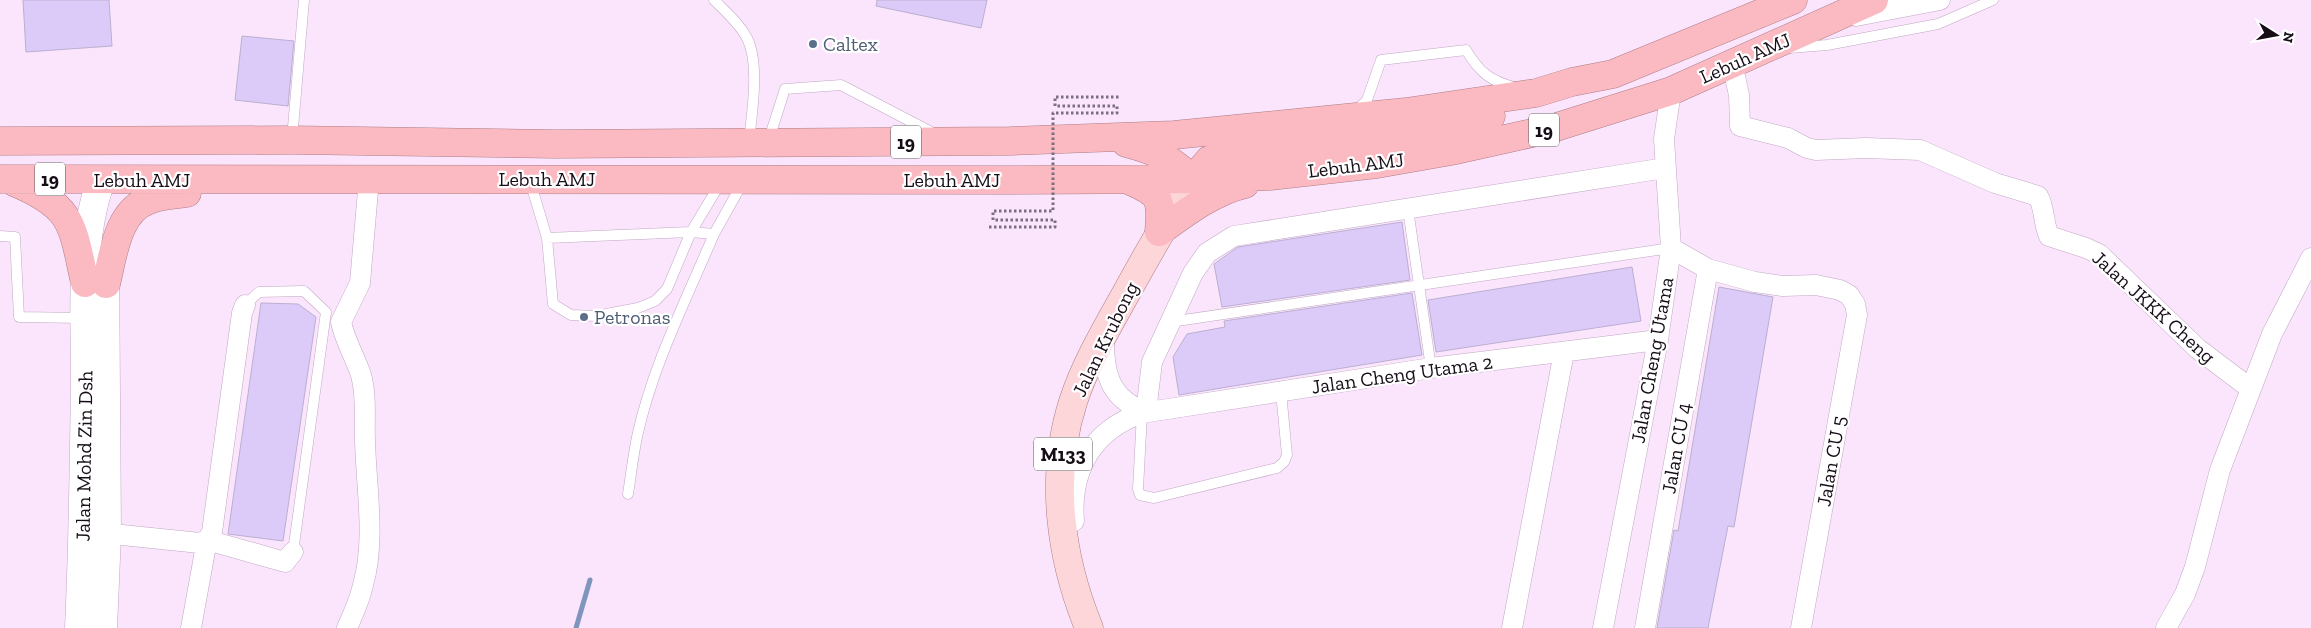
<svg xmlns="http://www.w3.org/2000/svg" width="2311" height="628" viewBox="0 0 2311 628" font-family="'Zilla Slab',serif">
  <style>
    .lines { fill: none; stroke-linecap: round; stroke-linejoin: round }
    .stream { stroke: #8095bd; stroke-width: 5 }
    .building { fill: #dccbf8; stroke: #bbafd0 }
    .lane-casing { stroke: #c1a7c3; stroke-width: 11 }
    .street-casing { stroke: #c1a7c3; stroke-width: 21 }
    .secondary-casing { stroke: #c1a7c3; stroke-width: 29 }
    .primary-casing { stroke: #ab7d86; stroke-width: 29 }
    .highway-casing { stroke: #ab7d86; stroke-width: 29 }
    .lane { stroke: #fff; stroke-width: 10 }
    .street { stroke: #fff; stroke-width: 20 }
    .secondary { stroke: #fff; stroke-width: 28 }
    .primary { stroke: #fdd6da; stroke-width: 28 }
    .highway { stroke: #fbbac1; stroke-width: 28 }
    .path-bridge { stroke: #7d6e7f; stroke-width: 3; stroke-dasharray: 2.5 2.5; stroke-linecap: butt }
    .service-dot { fill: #5c6f8a; stroke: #fff; stroke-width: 2 }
    .labels { text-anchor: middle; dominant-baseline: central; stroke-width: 4.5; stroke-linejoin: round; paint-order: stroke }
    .shield { fill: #fff; stroke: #5c565d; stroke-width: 1 }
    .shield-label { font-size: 19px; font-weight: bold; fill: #160d17 }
    .service-label { font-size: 20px; fill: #4e5e75; stroke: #fff; text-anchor: start }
    .street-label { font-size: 20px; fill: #160d17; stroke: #fff }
  </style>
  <rect width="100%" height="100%" fill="#fbe5fd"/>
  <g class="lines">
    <path class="stream" d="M576 628 590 580"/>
  </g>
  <path class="building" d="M23 0H109L112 46 26 52Z
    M877 0H987L981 28 876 6Z
    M242 36 294 41 288 106 235 100Z
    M1402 222 1410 280 1222 307 1214 264 1238 247Z
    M1632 267 1641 321 1436 352 1428 300Z
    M1719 287 1773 297 1734 527 1728 526 1708 628H1657L1674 530 1678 531Z
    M1412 293 1422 355 1179 395 1173 357 1187 334 1225 327 1224 321Z
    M261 303 298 304 316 317 283 541 228 534Z"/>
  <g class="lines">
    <g class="lane-casing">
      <path id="lane" d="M714 0C726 12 739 23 747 38 760 64 752 112 749 141
        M1789 48 1827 45 1938 24 1993 0
        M1355 112 1367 100 1381 60 1466 50C1480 73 1490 81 1517 88
        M292 139 304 0
        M768 142 785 89 841 85 933 133
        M530 181 547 238 691 232 721 182
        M1408 209 1431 368
        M714 234 743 182
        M0 236 15 237 19 317 84 318
        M547 238 553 304 571 315 596 316 638 308 655 301 667 289 691 232 714 234C686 300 652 367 637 437 633 456 631 475 628 494
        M245 305 259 292 304 291 326 312 293 552
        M1170 322 1671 248
        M1142 413 1138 489 1140 495 1154 498 1277 468 1284 462 1287 455 1281 392"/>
    </g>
    <g class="street-casing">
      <path id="street" d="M1856 16 1940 0
        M1732 63 1739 95 1740 126 1788 138 1807 148 1816 150 1866 148 1920 150 1995 183 2038 196C2045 208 2043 223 2049 236L2086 248 2099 254 2198 349 2251 389
        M1671 248 1708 269 1755 282 1783 286 1816 285 1840 290 1849 295 1855 304 1857 315 1801 628
        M1104 336C1103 372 1109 399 1146 412
        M1146 412 1152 362 1193 273 1207 253 1234 236 1665 168
        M1074 521C1070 469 1093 430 1142 413L1431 368 1658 340
        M93 532 200 543 207 540 285 562 293 552
        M191 628 207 540 212 532 242 313 245 305
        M347 628C353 614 360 600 363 585 376 539 366 487 365 440 364 419 367 396 361 375 355 357 345 341 341 322L360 283 369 179
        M1512 628 1564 352
        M1603 628 1658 340 1671 248 1664 139 1671 91
        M1645 628 1708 269
        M2166 628 2185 594 2195 567 2220 470 2272 334 2311 258"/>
    </g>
    <g class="secondary-casing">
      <path id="secondary" d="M79 628C83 544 84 461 85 377 85 312 79 242 101 180
        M103 628 107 534 105 259"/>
    </g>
    <g class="primary-casing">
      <path id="primary" d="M1089 628C1060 557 1049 477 1073 402 1085 365 1105 331 1124 297 1146 257 1168 218 1193 179"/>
    </g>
    <g class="highway-casing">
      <path id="highway" d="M0 141 292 140 555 144 1010 141 1174 135 1406 112 1536 93 1572 82 1613 74 1793 0
        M1126 143C1160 152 1167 157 1193 179
        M0 179 996 180 1193 179 1270 176 1377 164 1451 151 1550 129 1671 91 1874 0
        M1193 179 1209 160 1232 152 1326 146 1409 134 1491 116
        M1128 180C1160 194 1162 197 1159 232
        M14 182C74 207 72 224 85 283
        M1159 232C1185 213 1214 191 1245 184
        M106 284C113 256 117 211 149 200 161 195 174 195 187 193"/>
    </g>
    <use href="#lane" class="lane"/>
    <use href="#street" class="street"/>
    <use href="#secondary" class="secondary"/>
    <use href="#primary" class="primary"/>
    <use href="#highway" class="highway"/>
    <path class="path-bridge" d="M989 227H1055V220H993V211H1053V113H1117V106H1055V97H1119"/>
  </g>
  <g class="service-dot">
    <circle cx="813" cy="44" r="5"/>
    <circle cx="584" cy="317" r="5"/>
  </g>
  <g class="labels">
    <g class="shield">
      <rect x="1529" y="113.5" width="30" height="33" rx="4"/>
      <rect x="891" y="125.5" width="30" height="33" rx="4"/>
      <rect x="35" y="162.5" width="30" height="33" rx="4"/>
      <rect x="1034" y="437.5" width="58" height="33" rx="4"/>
    </g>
    <g class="shield-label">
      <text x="1544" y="130">19</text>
      <text x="906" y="142">19</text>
      <text x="50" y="179">19</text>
      <text x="1063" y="454">M133</text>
    </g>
    <g class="service-label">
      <text x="823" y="44">Caltex</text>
      <text x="594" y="317">Petronas</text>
    </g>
    <g class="street-label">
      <text transform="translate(1745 58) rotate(-24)">Lebuh AMJ</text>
      <text transform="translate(1356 165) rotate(-7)">Lebuh AMJ</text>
      <text x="547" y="179">Lebuh AMJ</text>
      <text x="142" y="180">Lebuh AMJ</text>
      <text x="952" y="180">Lebuh AMJ</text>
      <text transform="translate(2154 307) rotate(42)">Jalan JKKK Cheng</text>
      <text transform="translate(1105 339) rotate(-64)">Jalan Krubong</text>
      <text transform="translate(1652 360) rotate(-80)">Jalan Cheng Utama</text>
      <text transform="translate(1402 374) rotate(-8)">Jalan Cheng Utama 2</text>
      <text transform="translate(1676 448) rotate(-80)">Jalan CU 4</text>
      <text transform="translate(84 456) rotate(-89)">Jalan Mohd Zin Dsh</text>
      <text transform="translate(1831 461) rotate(-80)">Jalan CU 5</text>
    </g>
  </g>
  <g transform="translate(2276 35) rotate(101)" stroke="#ffffff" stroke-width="4" paint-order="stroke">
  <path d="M0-4L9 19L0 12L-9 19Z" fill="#160d17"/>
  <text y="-8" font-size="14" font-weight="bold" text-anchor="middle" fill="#160d17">N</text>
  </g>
</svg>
